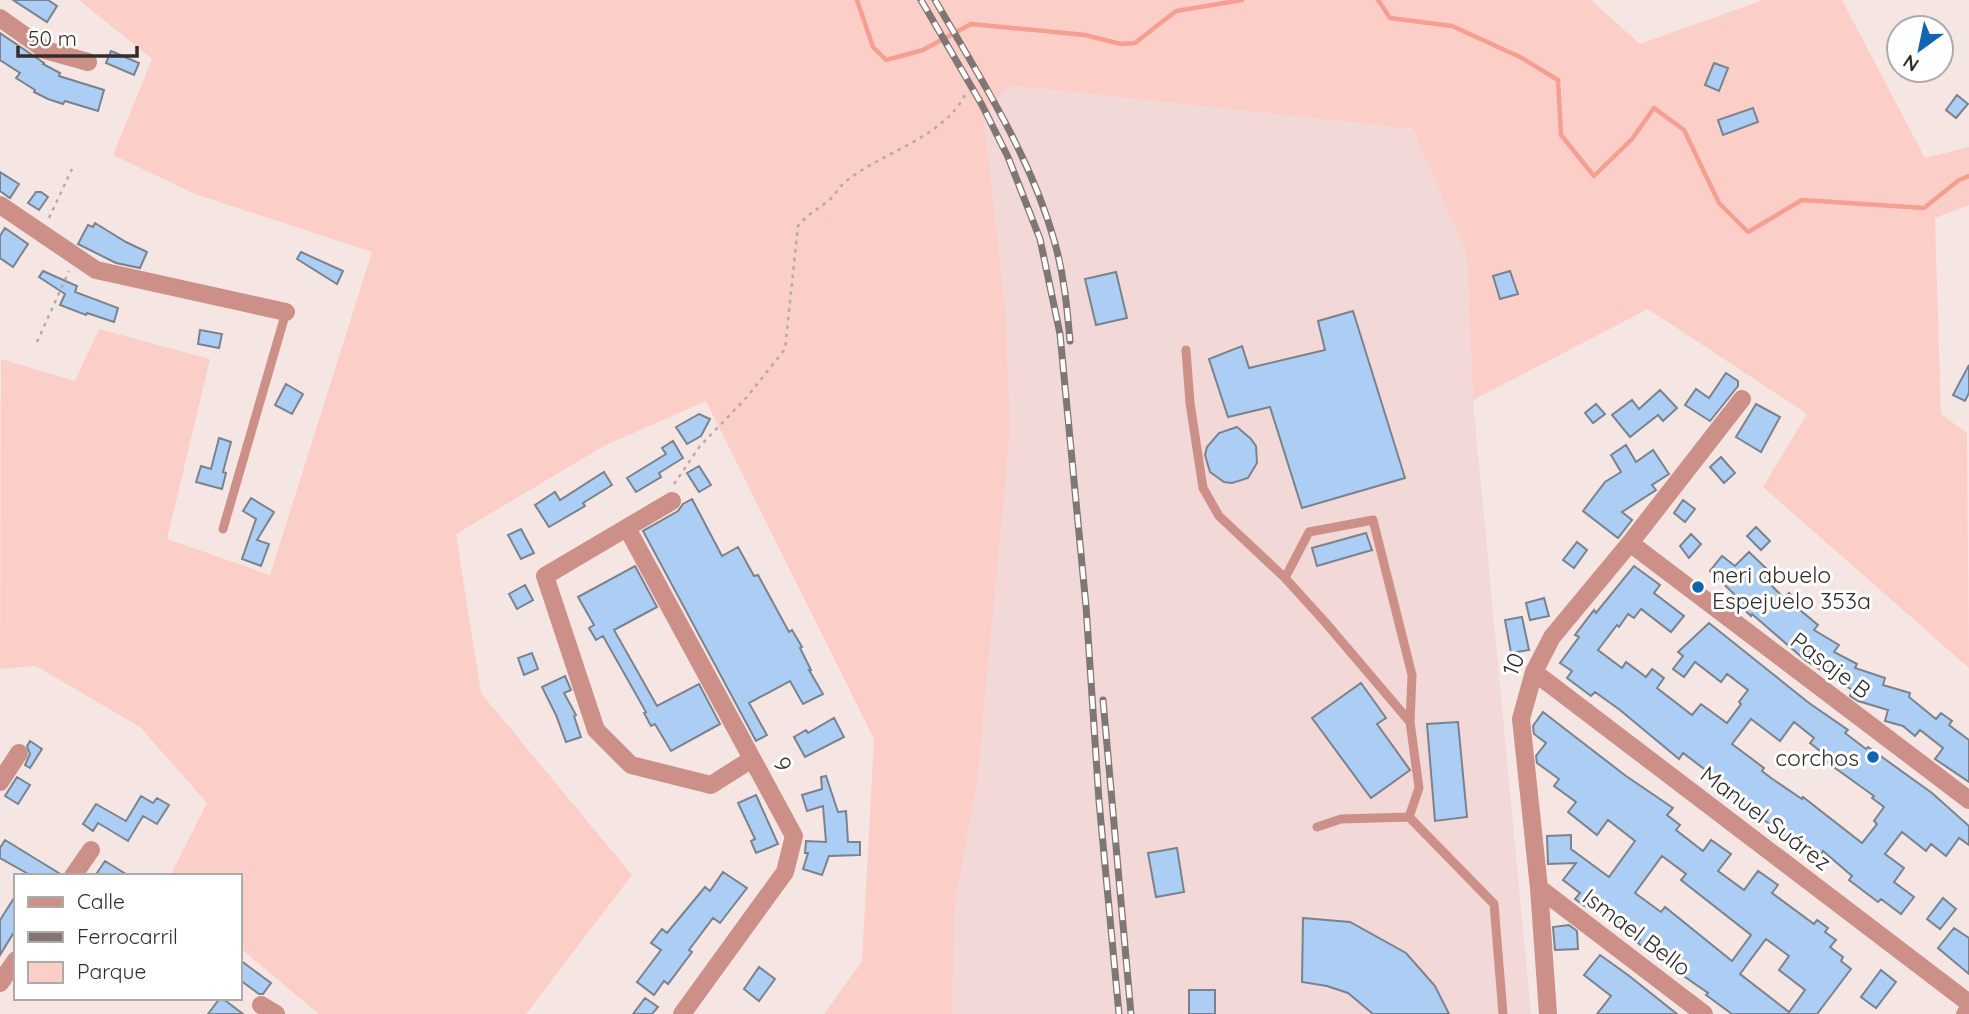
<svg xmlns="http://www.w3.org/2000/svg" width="1969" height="1014" viewBox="0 0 1969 1014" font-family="Quicksand,sans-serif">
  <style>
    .built { fill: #f2d8d6 }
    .green { fill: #fccec8 }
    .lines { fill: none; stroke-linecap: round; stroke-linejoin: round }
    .stream { stroke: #f59e92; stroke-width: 4.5 }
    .building { fill: #adcef4; stroke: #7a838d; stroke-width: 2; fill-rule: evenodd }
    .path { stroke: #b7aaa8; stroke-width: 2.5; stroke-dasharray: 3.5 5; stroke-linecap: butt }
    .service { stroke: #cc9088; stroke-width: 9 }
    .minor { stroke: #cc9088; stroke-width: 18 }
    .tertiary { stroke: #cc9088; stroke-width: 18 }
    .rail-casing { stroke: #807674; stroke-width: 7 }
    .rail { stroke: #fff; stroke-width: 4.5; stroke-dasharray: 13; stroke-linecap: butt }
    .poi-dot { fill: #1064b2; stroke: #fff; stroke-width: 2.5 }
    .labels { text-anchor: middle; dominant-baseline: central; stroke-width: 6; stroke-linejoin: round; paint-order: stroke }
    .poi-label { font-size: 23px; fill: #322c2b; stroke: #fff; text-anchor: start }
    .street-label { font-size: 23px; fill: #322c2b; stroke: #fff }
  </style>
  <rect width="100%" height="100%" fill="#f6e6e3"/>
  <path class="built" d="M1006 85 1413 129 1467 255 1473 400 1531 1014H952L955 903 977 783 1010 433 1006 316 984 119Z"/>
  <path class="green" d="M79 0H1591L1640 44 1763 0H1842L1925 158 1969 147V205L1935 218 1941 414 1967 433 1969 668 1763 487 1807 414 1648 309 1473 400 1467 255 1413 129 1007 85 984 119 1006 316 1010 433 977 783 955 903 952 1014H824L862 961 874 739 706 401 604 446 456 534 481 693 632 875 526 1014H319L240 948V876H170L207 803 140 727 36 666 0 669 1 359 75 381 99 329 210 359 167 539 270 575 372 252 195 194 113 155 152 59Z"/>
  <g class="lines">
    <path class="stream" d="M857 0 873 47 886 60 923 50 971 24 1085 35 1121 44 1135 43 1176 11 1242 0
      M1378 0 1390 18 1452 26 1520 57 1558 80 1561 135 1594 176 1632 139 1654 108 1684 130 1719 203 1748 232 1802 200 1924 208 1959 180 1969 176"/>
  </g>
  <path class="building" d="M13 0H48L57 6 47 22Z
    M0 33 44 63 43 64 60 73 59 76 104 90 98 111 65 101 63 104 48 99 34 92 35 90 16 78 20 73 0 60Z
    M111 51 139 63 134 75 106 63Z
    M1714 63 1728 68 1719 91 1705 85Z
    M1957 95 1968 104 1956 118 1946 110Z
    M1753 108 1758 122 1723 135 1718 120Z
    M0 172 19 184 10 198 0 191Z
    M36 192H41L48 197 39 210 28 203Z
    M95 223 126 242 147 252 140 268 116 263 78 244 88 225 93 227Z
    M5 228 28 244 13 267 0 258V236Z
    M301 252 343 271 337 284 297 259Z
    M43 271 77 286 75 292 118 308 114 322 87 313 86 315 60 305 65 294 39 277Z
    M1510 271 1518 294 1500 299 1493 276Z
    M1116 272 1127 318 1096 325 1085 279Z
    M1353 311 1405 478 1302 508 1270 407 1228 417 1209 359 1242 346 1249 368 1325 350 1318 321Z
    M200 330 222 334 219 348 198 344Z
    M1969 365V393L1965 401 1953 395Z
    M1726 373 1738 381V386L1710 421 1685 405 1696 389 1709 398Z
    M286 384 303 394 292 414 275 405Z
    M1660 390 1677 408 1663 421 1658 415 1630 437 1612 415 1632 400 1639 409Z
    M1596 404 1605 414 1593 423 1585 413Z
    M1756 404 1780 417 1761 452 1736 437Z
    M699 414 710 419 701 436 687 444 676 427Z
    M1237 427 1251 439 1256 446 1257 463 1248 478 1232 483 1224 482 1210 472 1205 455 1207 447 1219 433Z
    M219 438 231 442 223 472 226 473 222 489 196 482 201 466 211 469Z
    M673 441 683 458 659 473 661 477 636 492 627 478 666 454 662 448Z
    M1626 445 1636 462 1653 450 1669 474 1652 485 1656 490 1622 512 1632 520 1618 538 1583 511 1605 482 1621 472 1611 455Z
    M1721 457 1735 473 1724 483 1710 467Z
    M699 466 711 485 699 492 687 473Z
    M604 472 612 485 583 503 585 506 549 527 535 505 555 492 560 500Z
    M251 498 274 512 257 540 269 544 261 566 242 559 256 519 243 511Z
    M692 499 722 556 738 547 754 576 758 575 789 632 792 630 802 647 800 648 811 670H809L823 694 803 704 790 681 749 703 767 735 756 741 643 531 678 511 683 504Z
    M1683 500 1695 509 1685 522 1674 513Z
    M1756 527 1770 541 1761 550 1747 536Z
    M521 529 534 553 521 559 508 535Z
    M1366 533 1372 550 1317 566 1312 548Z
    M1691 534 1701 544 1689 558 1680 546Z
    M1577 542 1587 550 1574 568 1563 560Z
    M1749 552 1771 573 1765 579 1784 598 1789 593 1803 606 1800 610 1818 625 1814 630 1839 645 1834 652 1857 664 1855 668 1885 678 1883 685 1910 693 1909 697 1936 719 1941 713 1952 721 1949 725 1969 740V782L1935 759 1943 748 1920 730 1915 736 1903 726 1885 721 1888 710 1858 701 1850 696 1852 690 1805 660 1752 614 1751 616 1731 597 1734 594 1710 571 1722 556 1735 566Z
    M635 566 657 607 614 630 657 706 699 684 720 724 671 751 655 724 651 726 644 713 646 712 603 636 596 640 589 628 594 625 578 597Z
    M1634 566 1660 585 1654 593 1684 616 1671 632 1641 609 1634 618 1628 614 1619 627 1617 625 1598 650 1622 668 1626 662 1646 677 1652 669 1664 678 1657 688 1692 715 1701 704 1727 723 1741 704 1739 702 1748 690 1727 674 1721 682 1695 662 1684 677 1673 669 1683 656 1678 652 1709 623 1809 703 1848 730 1845 733 1866 749 1868 747 1932 793 1969 826V845L1959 838 1946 856 1931 844 1926 851 1902 832 1885 854 1904 868 1894 882 1914 897 1901 914 1881 899 1878 902 1849 880 1852 876 1823 851 1819 857 1790 835 1787 838 1726 790 1728 787 1683 753 1679 759 1620 710 1595 692 1591 696 1567 678 1572 671 1560 663 1579 637 1575 635 1594 610 1596 613ZM1751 719 1780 741 1794 722 1814 738 1810 743 1820 751 1817 755 1874 796 1872 798 1884 807 1874 821 1877 824 1862 843 1803 797 1802 799 1771 778 1762 771 1764 768 1732 744Z
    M525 585 533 600 517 609 509 594Z
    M1544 598 1549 616 1530 620 1526 603Z
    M1522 617 1529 650 1511 653 1505 620Z
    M532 653 538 669 524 675 518 658Z
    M565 676 571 690 564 693 576 715 574 716 581 737 566 742 556 715 542 687Z
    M1361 683 1386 718 1377 724 1410 770 1371 798 1312 718Z
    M1543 712 1626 776 1673 808 1667 815 1680 825 1676 830 1703 851 1711 840 1731 854 1718 871 1744 890 1758 871 1778 885 1772 893 1814 924 1817 920 1828 928 1825 932 1836 940 1830 947 1843 957 1841 961 1851 969 1817 1014H1732L1706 995 1708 993 1659 959 1638 943 1640 940 1614 921 1590 905 1588 908 1575 899 1580 893 1563 880 1576 863 1548 864 1547 836 1571 835V849L1609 877 1635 841 1608 820 1597 835 1568 812 1576 802 1554 786 1559 779 1537 763 1536 756 1546 743 1534 734 1533 726ZM1662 856 1686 874 1681 880 1751 935 1732 961 1665 907 1661 912 1635 893ZM1766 939 1789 956 1779 970 1805 990 1789 1012 1740 974Z
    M834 718 844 737 805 757 794 737 806 730 808 733Z
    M1458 722 1467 817 1435 821 1427 724Z
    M30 741 42 749 30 768 25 765 30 754 27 746Z
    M826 776 838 812 846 811 848 842H860V855L829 856 822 875 803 869 808 853H805L806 841 826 842 823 806 807 811 802 795 822 789 821 777Z
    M17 777 30 785 18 804 5 796Z
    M756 795 778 844 756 853 751 841 755 839 738 803Z
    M141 796 153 803 157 798 169 805 157 824 143 816 128 841 98 823 93 831 83 824 96 804 126 821Z
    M5 840 62 875V876H32L0 858V848Z
    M1177 848 1184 892 1156 897 1148 853Z
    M105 861 129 876H95Z
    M723 872 747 888 720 923 713 918 689 950 692 952 668 984 664 981 654 995 637 982 661 950 651 943 662 929 667 933 705 887 710 891Z
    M16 895V929L0 955V920Z
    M1943 898 1956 909 1940 929 1927 919Z
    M1303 918 1350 922 1406 953 1435 986 1449 1014H1373L1348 993 1327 986 1302 982Z
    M1569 925 1577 931 1578 949 1555 950 1553 927Z
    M1954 928 1969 938V974L1938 948Z
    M1600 955 1628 975 1677 1014H1597L1611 996 1584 975Z
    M240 960 271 983 263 994H259L240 980Z
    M759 967 775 979 759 1001 744 989Z
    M1881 970 1896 982 1876 1008 1861 997Z
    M1189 990H1215V1014H1189Z
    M220 998H222L243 1014H208Z
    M645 998 658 1007 652 1014H633Z"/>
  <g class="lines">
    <path class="path" d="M49 218 72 169
      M37 342 69 271
      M674 484 700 446 747 397 785 349 798 226C807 215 816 210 827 202 834 197 838 188 845 182 882 152 943 138 965 95"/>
    <path class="service" d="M1186 350 1190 403 1203 488 1219 516 1285 578 1325 622 1410 722 1419 788 1409 817 1494 904 1503 1014
      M223 529 286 312
      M1285 578 1309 532 1373 520 1412 675 1410 722
      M1317 827 1341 819 1409 817"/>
    <path class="minor" d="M0 18 45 50 88 62
      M0 205 96 270 286 312
      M672 501 545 576 596 730 631 765 711 785 752 759
      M627 528 794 836 785 872 682 1014
      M1630 543 1969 800
      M1534 672 1969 1003
      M0 782 19 753
      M73 876 91 850
      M1539 888 1704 1014
      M0 983 16 960
      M261 1005 276 1014
      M1548 1014 1539 888 1521 719 1534 672 1552 637 1630 543 1742 399"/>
    <path class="tertiary" d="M1965 1014 1969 1009"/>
    <g class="rail-casing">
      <path id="rail" d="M921 0 982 105 1008 157 1040 239 1060 334 1086 606 1099 801 1119 1014
        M935 0C979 76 1030 155 1054 240 1064 274 1067 307 1070 341
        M1103 700 1131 1014"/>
    </g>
    <use href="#rail" class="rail"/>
  </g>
  <g class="poi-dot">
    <circle cx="1698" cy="587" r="7"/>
    <circle cx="1873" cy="757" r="7"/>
  </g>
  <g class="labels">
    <g class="poi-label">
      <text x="1712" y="574">neri abuelo<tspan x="1712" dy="26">Espejuelo 353a</tspan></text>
      <text x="1859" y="757" text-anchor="end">corchos</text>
    </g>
    <g class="street-label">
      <text transform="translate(1513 664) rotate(-67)">10</text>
      <text transform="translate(1831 665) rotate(37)">Pasaje B</text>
      <text transform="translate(783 764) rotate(62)">9</text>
      <text transform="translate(1766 818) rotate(37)">Manuel Suárez</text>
      <text transform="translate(1637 932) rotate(37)">Ismael Bello</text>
    </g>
  </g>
  <rect x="14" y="874" width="228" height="126" fill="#ffffff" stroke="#adabaa" stroke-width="2"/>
  <rect x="28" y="897" width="35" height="10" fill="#cc9088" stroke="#adabaa" stroke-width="2"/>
  <text x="77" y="909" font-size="21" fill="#322c2b">Calle</text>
  <rect x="28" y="932" width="35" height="10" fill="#807674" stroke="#adabaa" stroke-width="2"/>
  <text x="77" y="944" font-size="21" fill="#322c2b">Ferrocarril</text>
  <rect x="28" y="962" width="35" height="21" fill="#fccec8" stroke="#adabaa" stroke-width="2"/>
  <text x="77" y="979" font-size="21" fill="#322c2b">Parque</text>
  <g transform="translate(1920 49) rotate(213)"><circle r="33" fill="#ffffff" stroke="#adabaa" stroke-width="2"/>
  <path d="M0-5L12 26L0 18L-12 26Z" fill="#1064b2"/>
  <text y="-10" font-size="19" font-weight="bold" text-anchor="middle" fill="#322c2b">N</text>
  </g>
  <path d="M18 46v10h119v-10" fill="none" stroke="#322c2b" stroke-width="3.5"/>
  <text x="28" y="46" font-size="21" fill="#322c2b" stroke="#ffffff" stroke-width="5" paint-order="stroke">50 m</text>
</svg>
